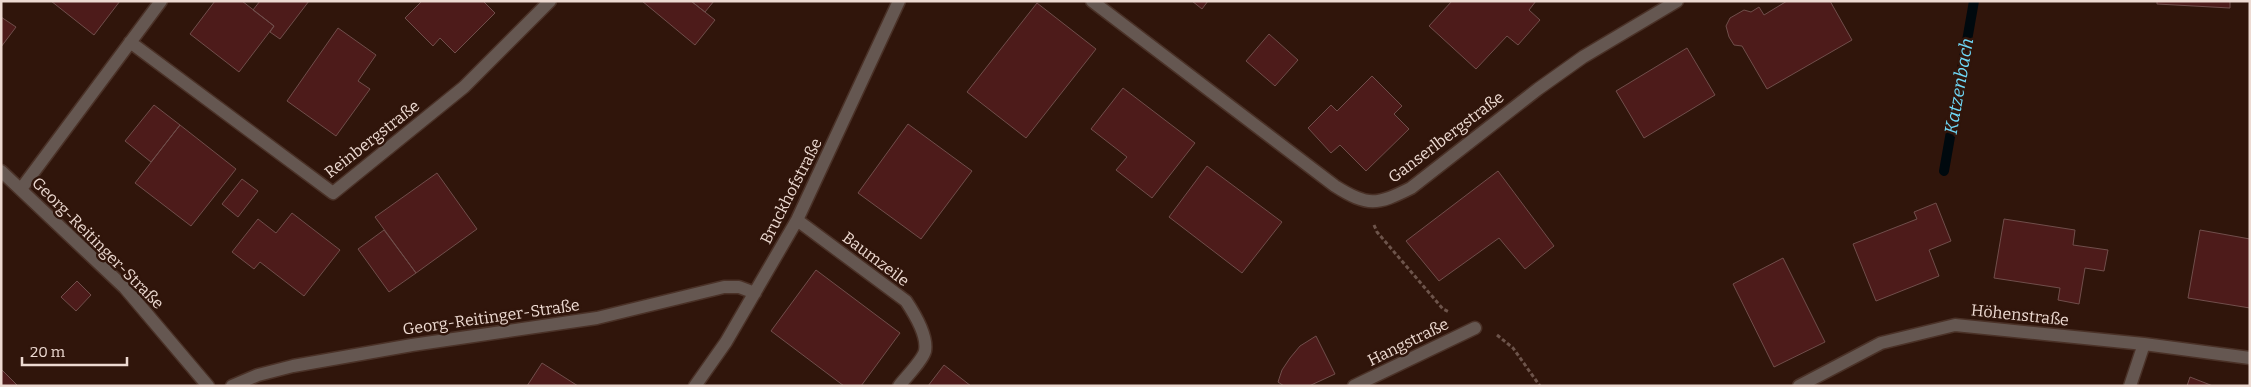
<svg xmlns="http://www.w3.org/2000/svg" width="2251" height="387" viewBox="0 0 2251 387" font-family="Bitter,serif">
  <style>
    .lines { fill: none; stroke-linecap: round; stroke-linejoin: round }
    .stream { stroke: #00090e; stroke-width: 10 }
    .building { fill: #4d1b1a; stroke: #704e4b }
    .minor-casing { stroke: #4a3127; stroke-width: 15 }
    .path { stroke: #6d544b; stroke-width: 3; stroke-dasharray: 4 2.5; stroke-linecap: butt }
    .minor { stroke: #655751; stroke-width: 12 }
    .labels { text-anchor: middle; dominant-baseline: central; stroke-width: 5; stroke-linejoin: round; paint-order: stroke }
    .street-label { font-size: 16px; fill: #eddad2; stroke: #30150b }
    .water-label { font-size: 18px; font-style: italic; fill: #6fd8f7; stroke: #30150b }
  </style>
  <rect width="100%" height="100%" fill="#30150b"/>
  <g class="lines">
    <path class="stream" d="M1944 171 1974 1"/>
  </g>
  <path class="building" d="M51 1H120L94 35Z
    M215 1H242L274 26 239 72 190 34Z
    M260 1H309L280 39 270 32 274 26 253 10Z
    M422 1H483L495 13 455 53 440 38 433 46 405 18Z
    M642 1H691L715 20 695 45Z
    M691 1H714L705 12Z
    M1192 1H1208L1202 9Z
    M1452 1H1536L1529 10 1540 20 1518 45 1507 36 1476 69 1429 26Z
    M1787 1H1830L1852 40 1767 89 1742 46 1734 45 1729 37 1726 26 1730 18 1744 10 1751 12 1759 7 1764 15Z
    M2157 1H2230V8L2157 4Z
    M1037 3 1096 49 1026 138 967 92Z
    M1 17 16 27 1 47Z
    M338 28 376 55 358 81 370 89 336 136 287 101Z
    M1269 34 1298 60 1275 86 1246 61Z
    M1687 48 1715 95 1644 138 1616 91Z
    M1372 76 1402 106 1394 114 1409 129 1366 171 1340 145 1331 153 1308 128 1331 105 1337 111Z
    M1123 88 1195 143 1152 198 1116 170 1127 157 1091 129Z
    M154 105 180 125 151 162 125 141Z
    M908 124 972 171 921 239 858 193Z
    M180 125 236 169 191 226 135 183Z
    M1207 166 1282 222 1242 273 1169 217Z
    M1498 171 1554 246 1525 269 1499 238 1439 281 1406 241Z
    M437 173 477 229 416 273 375 217Z
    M242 179 258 191 238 217 222 204Z
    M1936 203 1951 241 1929 250 1939 276 1876 301 1853 244 1917 219 1914 212Z
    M292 213 340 250 304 296 260 262 254 269 232 252 258 219 276 233Z
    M2004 219 2075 230 2073 245 2108 250 2104 271 2085 268 2079 304 2058 300 2060 288 1994 278Z
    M384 230 416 273 389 292 358 249Z
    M2200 230 2250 239V308L2188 298Z
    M1783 258 1825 342 1774 367 1733 284Z
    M816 270 900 333 861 386H844L771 331Z
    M77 281 91 295 76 311 61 297Z
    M1316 336 1335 374 1309 386H1284L1278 382 1282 370 1290 358 1300 346Z
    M542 363 578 386H527Z
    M944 365 971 386H928Z
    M1 369 18 386H1Z
    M2190 377 2213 386H2187Z"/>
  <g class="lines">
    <g class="minor-casing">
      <path id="minor" d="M1092 1 1335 186C1368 207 1377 205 1411 188L1538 89 1583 57 1677 1
        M130 42 333 193 464 87 550 1
        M1 171 125 288 208 386
        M21 189 161 1
        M797 220 906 301C914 313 928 336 925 351 923 360 905 378 899 386
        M232 386 258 375 293 366 412 345 597 318 724 287H739L755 293
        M695 386 726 342 797 220 899 1
        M1354 386 1475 328
        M1799 386 1881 343 1955 325 2144 344 2250 358
        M2130 386 2144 344"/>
    </g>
    <path class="path" d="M1374 225 1377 232 1443 309 1449 312
      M1497 335 1513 348 1540 386"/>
    <use href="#minor" class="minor"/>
  </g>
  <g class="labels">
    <g class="street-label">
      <text transform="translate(1446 137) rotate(-37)">Ganserlbergstraße</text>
      <text transform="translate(372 139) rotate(-38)">Reinbergstraße</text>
      <text transform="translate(791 191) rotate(-63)">Bruckhofstraße</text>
      <text transform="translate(98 243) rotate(45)">Georg-Reitinger-Straße</text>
      <text transform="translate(876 259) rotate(37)">Baumzeile</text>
      <text transform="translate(2020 315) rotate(6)">Höhenstraße</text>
      <text transform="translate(491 317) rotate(-8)">Georg-Reitinger-Straße</text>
      <text transform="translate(1408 342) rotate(-26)">Hangstraße</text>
    </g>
    <g class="water-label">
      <text transform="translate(1959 86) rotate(-80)">Katzenbach</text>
    </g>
  </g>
  <rect width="2251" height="387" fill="none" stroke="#eddad2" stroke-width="5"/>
  <path d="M22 357v8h105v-8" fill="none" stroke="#eddad2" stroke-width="2.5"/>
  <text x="30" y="357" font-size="15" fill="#eddad2" stroke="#30150b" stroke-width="4" paint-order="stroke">20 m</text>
</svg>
